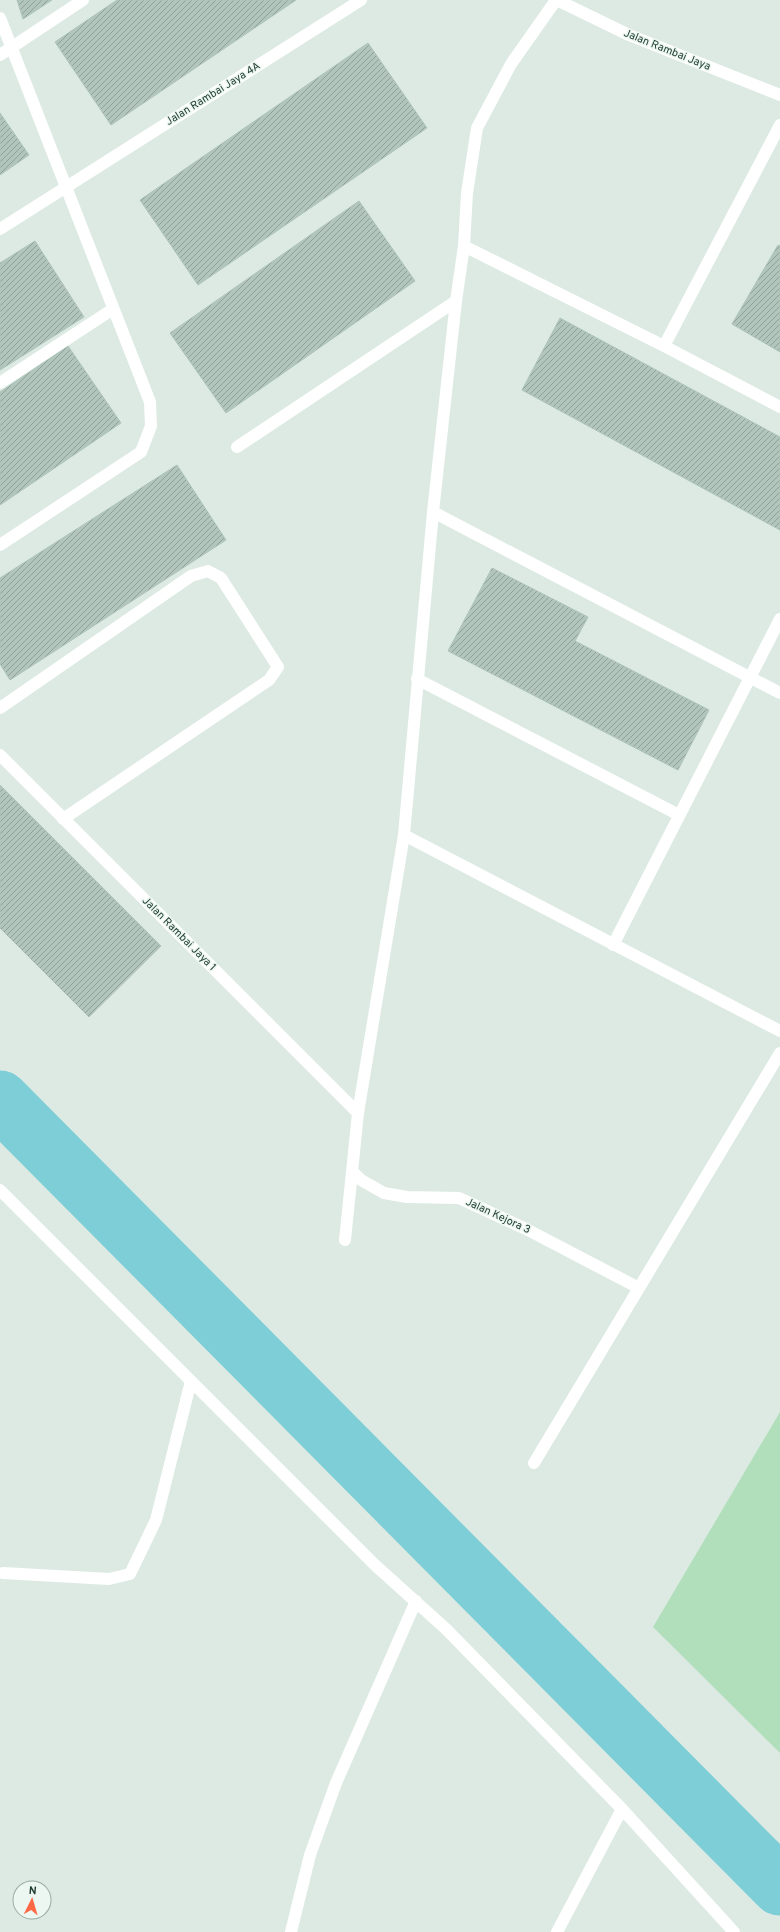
<svg xmlns="http://www.w3.org/2000/svg" width="780" height="1932" viewBox="0 0 780 1932" font-family="Overpass,sans-serif">
  <style>
    .green { fill: #b2dfbb }
    .lines { fill: none; stroke-linecap: round; stroke-linejoin: round }
    .river { stroke: #7dced7; stroke-width: 59 }
    .building { fill: url(#building-hatch); stroke: #aec4ba }
    .minor { stroke: #fff; stroke-width: 12 }
    .labels { text-anchor: middle; dominant-baseline: central; stroke-width: 3; stroke-linejoin: round; paint-order: stroke }
    .street-label { font-size: 11px; fill: #1d3b31; stroke: #edf7f1 }
  </style>
  <defs>
    <pattern id="building-hatch" width="6" height="6" patternUnits="userSpaceOnUse"><rect width="6" height="6" fill="#b1c5bc"/><path d="M-1 1l2-2M0 6l6-6M5 7l2-2" fill="none" stroke="#8fa199"/></pattern>
  </defs>
  <rect width="100%" height="100%" fill="#dceae3"/>
  <path class="green" d="M780 1412V1753L653 1627Z"/>
  <g class="lines">
    <path class="river" d="M0 1100 780 1886"/>
  </g>
  <path class="building" d="M17 0H52L23 19Z
    M117 0H296L111 125 55 42Z
    M368 43 427 128 198 285 140 200Z
    M0 113 29 155 0 175Z
    M359 201 415 281 226 413 170 333Z
    M35 241 84 317 0 370V263Z
    M778 245 780 246V352L732 324Z
    M560 318 780 437V530L522 390Z
    M68 346 121 423 0 505V392Z
    M177 465 226 540 10 680 0 664V578Z
    M492 568 588 617 575 641 709 710 678 770 448 651Z
    M0 785 161 946 89 1017 0 928Z"/>
  <g class="lines">
    <path class="minor" d="M557 0 629 35 780 95
      M0 18 150 402 151 426 141 452 0 545
      M0 55 83 0
      M0 229 361 0
      M464 246 664 346 780 407
      M664 346 780 125
      M0 383 113 309
      M237 447 456 301
      M433 512 780 693
      M417 679 679 815
      M0 708 191 576 208 571 221 578 278 667 269 680 63 819
      M0 755 358 1113
      M404 835 780 1031
      M613 945 780 619
      M352 1171 361 1180 384 1193 407 1197 459 1198 528 1230 639 1288
      M0 1190 375 1565 446 1629 622 1809 734 1932
      M345 1240 358 1113 404 835 433 512 456 301 464 246 467 193 477 128 511 64 556 0
      M534 1463 780 1053
      M3 1573 109 1579 130 1574 156 1520 191 1381
      M291 1932 310 1855 336 1783 416 1601
      M557 1932 622 1809"/>
  </g>
  <g class="labels">
    <g class="street-label">
      <text transform="translate(667 50) rotate(22)">Jalan Rambai Jaya</text>
      <text transform="translate(213 94) rotate(-32)">Jalan Rambai Jaya 4A</text>
      <text transform="translate(179 934) rotate(45)">Jalan Rambai Jaya 1</text>
      <text transform="translate(498 1216) rotate(25)">Jalan Kejora 3</text>
    </g>
  </g>
  <g transform="translate(32 1900) rotate(5)"><circle r="19" fill="#edf7f1" stroke="#9aaca4"/>
  <path d="M0-3L7 15L0 10L-7 15Z" fill="#ff6845"/>
  <text y="-6" font-size="11" font-weight="bold" text-anchor="middle" fill="#1d3b31">N</text>
  </g>
</svg>
